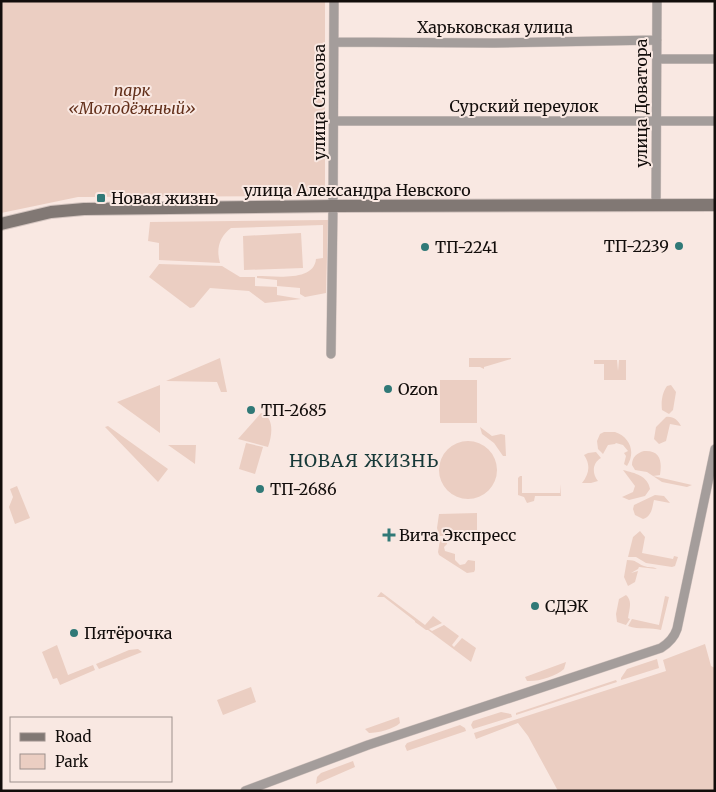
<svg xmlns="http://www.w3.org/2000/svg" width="716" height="792" viewBox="0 0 716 792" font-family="Merriweather,serif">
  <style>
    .green { fill: #ebcec2 }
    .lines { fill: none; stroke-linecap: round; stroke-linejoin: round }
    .street-casing { stroke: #d4c5c0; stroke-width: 10 }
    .secondary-casing { stroke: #d4c5c0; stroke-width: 14 }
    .street { stroke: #a49d9b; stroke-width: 9 }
    .secondary { stroke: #817874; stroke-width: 12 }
    .poi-dot { fill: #307977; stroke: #f9e8e2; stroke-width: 2 }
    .labels { text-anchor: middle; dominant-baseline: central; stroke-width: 4; stroke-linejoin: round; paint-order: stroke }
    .street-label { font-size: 16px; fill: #120d0b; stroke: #f9e8e2 }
    .park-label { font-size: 16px; font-style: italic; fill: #63301b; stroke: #f9e8e2 }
    .poi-label { font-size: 16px; fill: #120d0b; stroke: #f9e8e2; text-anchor: start }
    .neighbourhood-label { font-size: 18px; letter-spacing: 1px; fill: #173938; stroke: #f9e8e2 }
  </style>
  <rect width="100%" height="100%" fill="#f9e8e2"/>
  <path class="green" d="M1 1H325V196L78 197 1 213Z
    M328 220 326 293 305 297 300 294V288L277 286V280L257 278V276C275 276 314 282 316 259L323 258V225L231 228C219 237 216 249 220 263L159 260V243L148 241 150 222Z
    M301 233 303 268 244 270 243 236Z
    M159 264 222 266 240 277H255V286L277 287V295L301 299 265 303 249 291 210 288 194 307 190 308 149 277Z
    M220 358 227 392H221L217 382 166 381Z
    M469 358H511V359L484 367V369L480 367H469Z
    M594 360H617L618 371 619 360H626V380H604V364H594Z
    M440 380H477V423H440Z
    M160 385V433L117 402Z
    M671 385 676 392 673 410 669 414 662 410C661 402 662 393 667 386Z
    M261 413C275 417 272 436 268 447L238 439Z
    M666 417C673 416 678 420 681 426L670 424 666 441 659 444 654 439 656 427Z
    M108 426 168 469 158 482 105 427Z
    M480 427 492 436 501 434 505 435 506 456H503L494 443 482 434Z
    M615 432C630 437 636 452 627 466L624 464 626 456 624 453 628 451 623 445 616 443 615 444 608 445 603 454 598 449 597 441 600 434 604 432Z
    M439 470a29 29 0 1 1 58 0a29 29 0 1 1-58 0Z
    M246 443 263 447 255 474 239 469Z
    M168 445H196L195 464Z
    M644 451C661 450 662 462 660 475L653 476 692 485 687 487 662 482 647 472 635 470 632 465C632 457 637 453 644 451Z
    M596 452 601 458C592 463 592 474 598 481L591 483H582C589 474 591 465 584 455L588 453Z
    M623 470C635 473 648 476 650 489L645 496 629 500 622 497 633 492 635 486Z
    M520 476H522V493H560V484L561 496H535L534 501 527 503 524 497 518 495V478Z
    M17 486 30 518 15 524 9 507 13 497 10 489Z
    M655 495 664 496 670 503 654 500C652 508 652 516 643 519L635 515 633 509 634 505Z
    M477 513V535L439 536 437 528 439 514Z
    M640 531 645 537 642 553 673 559 674 556 678 557 675 566 672 567 646 563 636 557H628L633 537Z
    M447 539V544L444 547 445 551 455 554V560L460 565 465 564 468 560 475 561V570L474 572 467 573 439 555 438 552 440 540Z
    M627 560C637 560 636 563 644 566 649 568 652 566 657 569L639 567 638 569 631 573 638 571 635 582 628 586 624 577Z
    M381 592 425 625 433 616 442 623 429 629 432 631 444 625 459 636 452 645 454 647 462 638 476 648 471 662 428 630H426L415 622V621L384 597H377Z
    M626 595C633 601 629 610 628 618L630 619 626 625 617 622 616 614 619 599Z
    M665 596 669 597 661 630C651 627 639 630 628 626L632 619 659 625Z
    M705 644 711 666 715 668V791H558L528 736 518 723 476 739 474 733 666 671 663 660Z
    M57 645 68 675 93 665 95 670 60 685 57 678 53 679 42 652Z
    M138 649 142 652 99 669 96 664 129 650Z
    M657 659 659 668 621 680V678L627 669Z
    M566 662 564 669C556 676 538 682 527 681L525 677Z
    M616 680 617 682 516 715V713Z
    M251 687 256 702 223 715 217 700Z
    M501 712 511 714 512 717 473 729 471 725 473 721Z
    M399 717 400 723C394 729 378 733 369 733L365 729Z
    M460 725 465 728 466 731 407 751 405 746 407 743Z
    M353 761 355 767 316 784 317 777 321 773Z"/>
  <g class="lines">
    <g class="street-casing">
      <path id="street" d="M334 42 494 43 657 40
        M657 59H715
        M334 121H715
        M656 205 657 1
        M331 354 333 206 334 1
        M245 791 368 745 661 648C669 643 674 638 677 629L715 449"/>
    </g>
    <g class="secondary-casing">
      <path id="secondary" d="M1 224 51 212 84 209 333 206 715 205"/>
    </g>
    <use href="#street" class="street"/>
    <use href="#secondary" class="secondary"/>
  </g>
  <g class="poi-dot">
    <rect x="96" y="193" width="10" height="10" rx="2.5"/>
    <circle cx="679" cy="246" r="5"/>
    <circle cx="425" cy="247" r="5"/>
    <circle cx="388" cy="389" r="5"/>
    <circle cx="251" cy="410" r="5"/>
    <circle cx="260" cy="489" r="5"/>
    <path d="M386.5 527.5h5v5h5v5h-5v5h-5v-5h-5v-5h5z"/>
    <circle cx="535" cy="606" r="5"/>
    <circle cx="74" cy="633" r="5"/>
  </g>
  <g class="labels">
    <g class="street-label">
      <text x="495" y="27">Харьковская улица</text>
      <text transform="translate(319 102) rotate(-90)">улица Стасова</text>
      <text transform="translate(641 103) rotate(-90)">улица Доватора</text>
      <text x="524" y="106">Сурский переулок</text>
      <text x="357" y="190">улица Александра Невского</text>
    </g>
    <g class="park-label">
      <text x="132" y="90">парк<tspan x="132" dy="18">«Молодёжный»</tspan></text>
    </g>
    <g class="poi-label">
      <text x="111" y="198">Новая жизнь</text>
      <text x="669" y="246" text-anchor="end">ТП-2239</text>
      <text x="435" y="247">ТП-2241</text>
      <text x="398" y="389">Ozon</text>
      <text x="261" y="410">ТП-2685</text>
      <text x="270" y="489">ТП-2686</text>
      <text x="399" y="535">Вита Экспресс</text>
      <text x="545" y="606">СДЭК</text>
      <text x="84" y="633">Пятёрочка</text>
    </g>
    <g class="neighbourhood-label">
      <text x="364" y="460">НОВАЯ ЖИЗНЬ</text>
    </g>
  </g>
  <rect width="716" height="792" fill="none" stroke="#120d0b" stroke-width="5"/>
  <rect x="10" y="717" width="162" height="65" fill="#f9e8e2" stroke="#9d908c"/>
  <rect x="20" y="733" width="25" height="8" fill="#817874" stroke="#9d908c"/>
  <text x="55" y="742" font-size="15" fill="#120d0b">Road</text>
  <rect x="20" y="754" width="25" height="15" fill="#ebcec2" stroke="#9d908c"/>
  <text x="55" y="767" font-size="15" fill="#120d0b">Park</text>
</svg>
